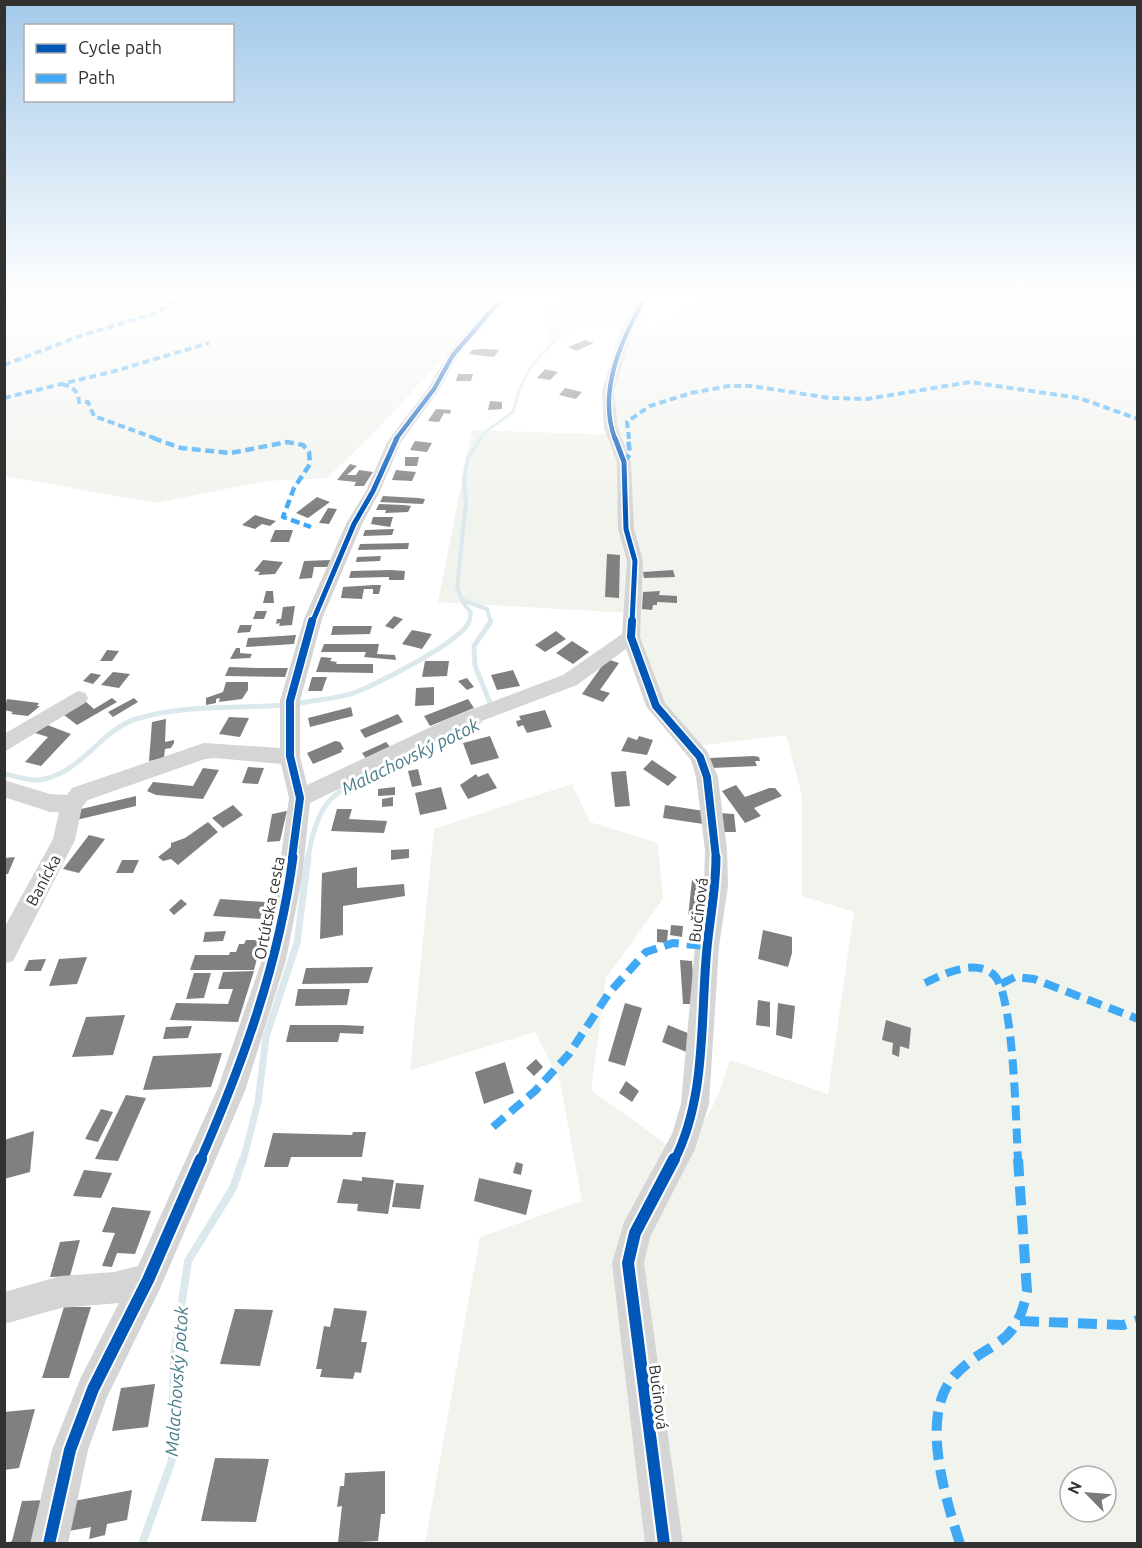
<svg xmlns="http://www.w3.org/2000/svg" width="1142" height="1548" viewBox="0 0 1142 1548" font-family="Ubuntu,sans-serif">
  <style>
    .green { fill: #f1f3ed; fill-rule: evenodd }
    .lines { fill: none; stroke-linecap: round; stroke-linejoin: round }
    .stream-far4 { stroke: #dbe9ed; stroke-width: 3 }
    .stream-far3 { stroke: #dbe9ed; stroke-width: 4 }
    .stream-far2 { stroke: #dbe9ed; stroke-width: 5 }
    .stream-far1 { stroke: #dbe9ed; stroke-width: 7 }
    .stream { stroke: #dbe9ed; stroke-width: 8 }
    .building { fill: #808080 }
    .minor { fill: #d5d5d5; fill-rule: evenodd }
    .quiet-far3 { stroke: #3fa9f5; stroke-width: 4; stroke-dasharray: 7 4; stroke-linecap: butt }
    .quiet-far2 { stroke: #3fa9f5; stroke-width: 4.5; stroke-dasharray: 9 4.5; stroke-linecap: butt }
    .quiet-far1 { stroke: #3fa9f5; stroke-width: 8; stroke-dasharray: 15 8; stroke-linecap: butt }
    .quiet { stroke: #3fa9f5; stroke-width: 10; stroke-dasharray: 19 10; stroke-linecap: butt }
    .cycleway-far4-casing { stroke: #fff; stroke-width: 7 }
    .cycleway-far3-casing { stroke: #fff; stroke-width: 8 }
    .cycleway-far2-casing { stroke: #fff; stroke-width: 11 }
    .cycleway-far1-casing { stroke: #fff; stroke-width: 13 }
    .cycleway-casing { stroke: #fff; stroke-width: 16 }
    .cycleway-far4 { stroke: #0057b8; stroke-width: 4.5 }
    .cycleway-far3 { stroke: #0057b8; stroke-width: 5 }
    .cycleway-far2 { stroke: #0057b8; stroke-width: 8 }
    .cycleway-far1 { stroke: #0057b8; stroke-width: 9 }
    .cycleway { stroke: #0057b8; stroke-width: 12 }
    .labels { text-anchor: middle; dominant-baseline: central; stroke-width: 6; stroke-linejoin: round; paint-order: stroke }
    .street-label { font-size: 16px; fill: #313131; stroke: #fff }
    .water-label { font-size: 18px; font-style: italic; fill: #487b89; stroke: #fff }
  </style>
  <rect width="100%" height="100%" fill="#fff"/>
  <path class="green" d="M4 296H494L468 331 377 430 327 478 265 481 156 503 5 476Z
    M565 296H641L628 313 649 330 673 317 701 296H1137V1543H425L480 1237 582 1201 560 1082 535 1032 410 1070 434 829 572 784 590 822 658 843 663 899 606 978 591 1090 676 1151C706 1130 720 1094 730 1060L828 1094 854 912 802 896V796L786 735 697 746 674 733 629 613 438 602 472 430 618 435 608 406 627 348 613 323H579L570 336 545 341 551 325 546 315 551 304ZM1070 1476H1106V1512H1070Z"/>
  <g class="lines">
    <path class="stream-far4" d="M480 439 485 432 513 412 520 388 531 367 559 335 564 305 579 296"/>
    <path class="stream-far3" d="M481 438 468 458 464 478 466 503 457 587 462 600 487 609 491 623
      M462 601 471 613 469 623"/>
    <path class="stream-far2" d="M491 621 474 646 475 666 492 708
      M295 704C314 700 336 699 354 693 375 685 465 640 469 621
      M445 737 480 721
      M5 774C15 776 26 780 36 780 78 778 99 731 136 719 184 704 237 709 286 705
      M308 858C320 785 341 793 398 764 411 758 422 749 434 742"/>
    <path class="stream-far1" d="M243 1161 258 1102 266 1037 297 943 308 857"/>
    <path class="stream" d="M142 1544 172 1460 174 1355 188 1261 233 1188 243 1159"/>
  </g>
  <path class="building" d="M585 340 594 343 576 351 568 347Z
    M481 349H486L499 350 494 357 469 354 472 350Z
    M545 369 558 372 550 380 537 378Z
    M458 374H473L471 381H456Z
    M565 388 582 392 576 399 559 395Z
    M490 401 502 402V409L488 410Z
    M436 409 451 410 450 414 444 413 439 422 428 421Z
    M415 441 432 443 427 452 410 450Z
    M405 457H419L417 466H405Z
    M350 464 357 466 347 475H356L359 470 373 472 364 486H354L356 482 337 480Z
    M396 470 416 472 412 481 392 480Z
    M383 496 418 498 425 499 423 504 380 502Z
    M317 497 330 502 308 518 296 513Z
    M379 504 404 505 411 506 408 512 385 513 386 510H376Z
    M328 508 337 509 329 524 319 523Z
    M255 515 268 519 276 521 270 526 262 524 255 529 242 525Z
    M373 517H393L390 527 371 524Z
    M394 529 392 535 363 536 365 530Z
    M275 530H293L289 542H270Z
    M409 543 408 549 358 550 360 544Z
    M607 554 620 555 619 598 605 597Z
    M381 556 380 561 356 562 357 557Z
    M263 560 283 562 275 574 258 575 260 572 254 571Z
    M331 560 329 567H314L312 578 299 579 304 561Z
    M391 570 405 571 404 580H389V577L349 578 351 571Z
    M673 570 675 577 644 578 643 572Z
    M374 585H381L379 594H373V589H364L362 599 341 598 343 587Z
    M266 591H273L274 603H263Z
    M660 591 659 595 677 596V603L657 602V605H653L652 610 642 609 643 592Z
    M295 606 292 625 279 626 280 623 276 624 277 619H281L283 607Z
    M256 611H267L264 619H253Z
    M394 616 403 619 393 629 385 626Z
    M240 625H252L250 632 237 633Z
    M333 626H372L370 634 331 635Z
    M412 630 432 634 422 649 402 644Z
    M556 631 566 639 545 652 535 645Z
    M296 635 294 644 246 647 248 638Z
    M572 641 589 652 573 664 556 653Z
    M324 644H379L377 654 395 655 396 660 364 657 366 652H321Z
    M236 648H240V653L252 654 250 658 230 659Z
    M107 650 119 651 112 661H100Z
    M321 657 332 658 330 661 337 662 336 664H373V673L316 672Z
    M607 659 619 663 600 690 610 693 603 702 582 694Z
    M425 661H449L447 676 422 677Z
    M229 667 258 668H288L285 677 225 676Z
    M513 670 520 686 497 690 491 675Z
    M113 672 130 674 119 688 101 685Z
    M91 673 101 675 93 684 83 681Z
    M312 677H327L322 691H308Z
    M467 678 474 687 467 690 458 681Z
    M226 682H248V690L242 699 219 702 220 698 216 699V703L206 705V698L223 692Z
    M434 687V705L415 706 416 688Z
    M112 698 117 702 77 725 64 715 85 701 94 709Z
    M134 698 138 702 113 717 108 712Z
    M7 699 39 703 37 706H40L28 716 11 714 13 712 4 710Z
    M468 699 474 708 430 726 424 716Z
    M351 707 353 716 310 727 308 718Z
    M545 710 552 727 527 733 523 725 518 727 516 721 521 720 519 716Z
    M398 714 403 722 365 738 360 730Z
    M229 717 249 718 240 737 219 734Z
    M166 719 165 742 174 740V743L171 748 165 749 164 758 149 761 152 722Z
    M42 723 71 734 41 766 25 762 48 737 32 732Z
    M490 736 499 758 471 765 463 743Z
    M639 736 653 740 647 755 621 751 628 737 637 740Z
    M335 741 340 742 344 749 341 750 342 752 313 764 307 753Z
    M386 742 391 748 367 760 362 753Z
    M754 756 759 757 760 761H755L757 766 712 768 710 758Z
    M652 760 677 777 668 786 643 769Z
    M248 767 264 768 258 784 242 783Z
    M203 768 219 770 203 799 156 795 147 791 153 782 193 786Z
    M418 769 422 785 412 787 408 771Z
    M626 771 630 806 615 807 611 772Z
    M488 773 497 788 468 799 460 785 476 774 478 777Z
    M736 785 745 797 769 788H775L782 796 754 808 761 816 745 823 722 791Z
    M395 787V795L378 796V789Z
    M441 787 447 809 420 815 415 793Z
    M136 796V806L76 820 77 810Z
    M393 797V806L382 807V799Z
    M233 805 243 815 223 828 212 818Z
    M665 805 704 811 703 824 663 818Z
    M337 809H352L349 819 387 821 384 833 331 831Z
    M287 811 280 841 267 842 272 814Z
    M719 813 734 814 736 832H720Z
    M208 822 218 832 178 865 171 859 163 861 158 857 171 847V843L185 838Z
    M89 835 105 839 79 873 63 869Z
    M409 849V858L391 860V850Z
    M15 857 8 874H4V858Z
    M122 860H139L133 873H116Z
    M357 867V888L404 884 405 896 343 906V935L320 939 322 873Z
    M692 880 704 882 701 919 688 917Z
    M181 899 187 904 174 915 169 910Z
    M220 899 265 902 260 919 213 916Z
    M671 925 683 926 682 937 670 935Z
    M657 929 668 930 667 943 657 942Z
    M763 930 792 937V953L788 967 758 959Z
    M226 931 223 941 203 942 205 932Z
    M246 940H262L254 970H190L195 955H229L230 952H236L239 944H244Z
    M87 957 77 984 49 986 59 959Z
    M46 959 41 971H24L29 960Z
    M680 960 692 961 695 1004H683Z
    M373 967 368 983 302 984 306 968Z
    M254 971 238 1022 170 1020 176 1003 228 1004 233 989H218L223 972Z
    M194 973H211L204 998 186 999Z
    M298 989H350L347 1005 295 1006Z
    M758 1000 770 1002V1027L756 1025Z
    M625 1003 642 1008 625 1066 608 1061Z
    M778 1003 795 1006 792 1039 776 1035Z
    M125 1015 113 1055 72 1057 86 1017Z
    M886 1020 911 1028 909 1049 900 1046 899 1057 892 1054 893 1043 882 1040Z
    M290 1025H342L364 1026 363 1034 340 1033 338 1042H286Z
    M668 1025 695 1036 689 1053 662 1042Z
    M192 1026 188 1038 163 1039 166 1027Z
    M222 1053 211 1087 143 1090 153 1056Z
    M536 1059 543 1067 534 1076 526 1068Z
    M505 1062 514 1093 484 1104 475 1072Z
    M626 1081 639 1091 632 1102 619 1093Z
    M126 1095 146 1098 118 1161 95 1159Z
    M101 1109 113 1112 98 1142 85 1139Z
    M34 1131 30 1172 4 1179V1140Z
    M353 1132H366L362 1157H291L288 1167H264L273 1133 352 1135Z
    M516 1162 523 1164 521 1175 513 1173Z
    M84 1170 112 1173 101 1198 73 1196Z
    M362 1177 394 1180 388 1214 357 1211 358 1204 337 1203 343 1179 362 1181Z
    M479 1178 532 1190 526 1215 474 1201Z
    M396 1183 424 1185 420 1209 392 1207Z
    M112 1207 151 1211 135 1254 117 1253 112 1267 102 1266 115 1233 102 1232Z
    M80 1240 70 1276 50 1277 60 1242Z
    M64 1307H91L69 1378H42Z
    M334 1308 367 1311 361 1342H367L361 1373 355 1372 353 1379 320 1377 322 1369H316L324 1326 330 1327Z
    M235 1309 273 1310 260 1366 220 1364Z
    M155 1384 148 1427 112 1431 121 1388Z
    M35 1409 19 1468 4 1470V1412Z
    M215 1458 269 1459 256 1522 201 1521Z
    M385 1471V1514H381L378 1541 338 1543 342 1506 337 1507 340 1486H344L345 1473Z
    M132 1490 127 1520 107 1524 105 1535 89 1539 91 1527 69 1531 74 1501Z
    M46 1500 36 1544H5L12 1541 22 1501Z"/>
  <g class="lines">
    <path class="minor" d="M498 296H509L458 356 440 389 401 442 380 491 362 524 322 619 300 701V756L307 785 452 717 563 675 622 634 627 561 618 529 617 462 604 428 602 391 622 327 641 296H651L634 327 614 391 618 428 631 462 634 529 643 561 640 637 665 703 707 751 718 777 727 850 728 886 719 946 709 1104 695 1149 650 1237 644 1263 683 1544H645L612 1263 624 1222 672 1134 681 1104 695 946 704 886 705 850 696 777 691 760 646 706 626 649 577 685 466 727 310 803 302 878 286 960 245 1091 159 1291 107 1397 88 1450 68 1544H30L52 1450 81 1377 119 1303 61 1308 4 1324V1292L61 1276 114 1272 138 1266 218 1088 262 960 278 878 289 798 281 764 215 758 205 759 88 800 82 807 75 840 13 961 4 964V928L53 839 59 812H50L4 797V780L50 794 67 795 72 788 204 743 280 748V701L304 619 346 524 366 491 387 442 428 388 449 352Z
      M78 691 85 693 88 698 85 703 4 752V734Z"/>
    <path class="quiet-far3" d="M4 365 80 336 153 314 186 296
      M62 384C73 387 78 390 79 402H88L94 416 157 439
      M4 398 115 371 209 343
      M629 439 627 422 650 406 691 393 729 386H751L830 398 867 399 970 382 1079 398 1138 419"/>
    <path class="quiet-far2" d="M153 438 181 448 231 453 287 442 303 445 309 452 310 464 294 488 283 517 311 527
      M624 462 630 454 628 438"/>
    <path class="quiet-far1" d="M925 983C944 974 975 958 994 975 1014 994 1016 1127 1018 1161
      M1001 984 1015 977 1034 979 1138 1019
      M493 1127 535 1091 569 1054 609 993 646 952 673 943 707 946"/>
    <path class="quiet" d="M1020 1321 1123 1325 1138 1320
      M960 1544C946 1499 918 1415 955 1375 989 1339 1016 1350 1027 1291L1018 1159"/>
    <g class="cycleway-far4-casing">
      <path id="cycleway-far4" d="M396 439 434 389 453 355 504 296
        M615 439C597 391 622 338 646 296"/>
    </g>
    <g class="cycleway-far3-casing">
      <path id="cycleway-far3" d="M615 438 624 462 626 529 635 561 632 623
        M312 623 354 524 373 491 397 438"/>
    </g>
    <g class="cycleway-far2-casing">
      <path id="cycleway-far2" d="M632 621 631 637 656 706 700 757 707 777 716 858
        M292 858 300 798 290 756V701L312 621"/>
    </g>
    <g class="cycleway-far1-casing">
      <path id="cycleway-far1" d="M200 1161C243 1063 279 963 293 857
        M674 1161C707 1097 700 1019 707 948 710 917 716 888 716 857"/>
    </g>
    <g class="cycleway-casing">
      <path id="cycleway" d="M49 1544 70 1450 93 1389 148 1280 201 1159
        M664 1544 628 1263 635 1233 674 1159"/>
    </g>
    <use href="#cycleway-far4" class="cycleway-far4"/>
    <use href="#cycleway-far3" class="cycleway-far3"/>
    <use href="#cycleway-far2" class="cycleway-far2"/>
    <use href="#cycleway-far1" class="cycleway-far1"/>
    <use href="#cycleway" class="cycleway"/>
  </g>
  <linearGradient id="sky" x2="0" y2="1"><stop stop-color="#a3c9ea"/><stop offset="0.58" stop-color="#fff"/><stop offset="1" stop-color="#fff" stop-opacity="0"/></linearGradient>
  <rect width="1142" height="512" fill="url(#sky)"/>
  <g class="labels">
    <g class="street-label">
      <text transform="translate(43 880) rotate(-62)">Banícka</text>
      <text transform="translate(269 908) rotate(-79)">Ortútska cesta</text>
      <text transform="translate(698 910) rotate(-83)">Bučinová</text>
      <text transform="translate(659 1397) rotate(83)">Bučinová</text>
    </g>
    <g class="water-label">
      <text transform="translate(410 756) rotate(-26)">Malachovský potok</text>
      <text transform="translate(176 1381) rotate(-86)">Malachovský potok</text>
    </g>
  </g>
  <rect width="1142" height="1548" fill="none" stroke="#313131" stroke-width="12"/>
  <rect x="24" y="24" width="210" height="78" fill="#ffffff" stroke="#adadad" stroke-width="1.5"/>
  <rect x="36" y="44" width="30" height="9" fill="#0057b8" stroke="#adadad" stroke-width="1.5"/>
  <text x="78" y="54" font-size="18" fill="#313131">Cycle path</text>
  <rect x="36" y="74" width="30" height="9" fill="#3fa9f5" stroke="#adadad" stroke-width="1.5"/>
  <text x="78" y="84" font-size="18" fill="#313131">Path</text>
  <g transform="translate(1088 1494) rotate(295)"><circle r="28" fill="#ffffff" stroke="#adadad" stroke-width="1.5"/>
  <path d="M0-4.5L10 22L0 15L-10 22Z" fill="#797979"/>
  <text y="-9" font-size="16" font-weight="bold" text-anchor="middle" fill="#313131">N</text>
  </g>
</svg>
